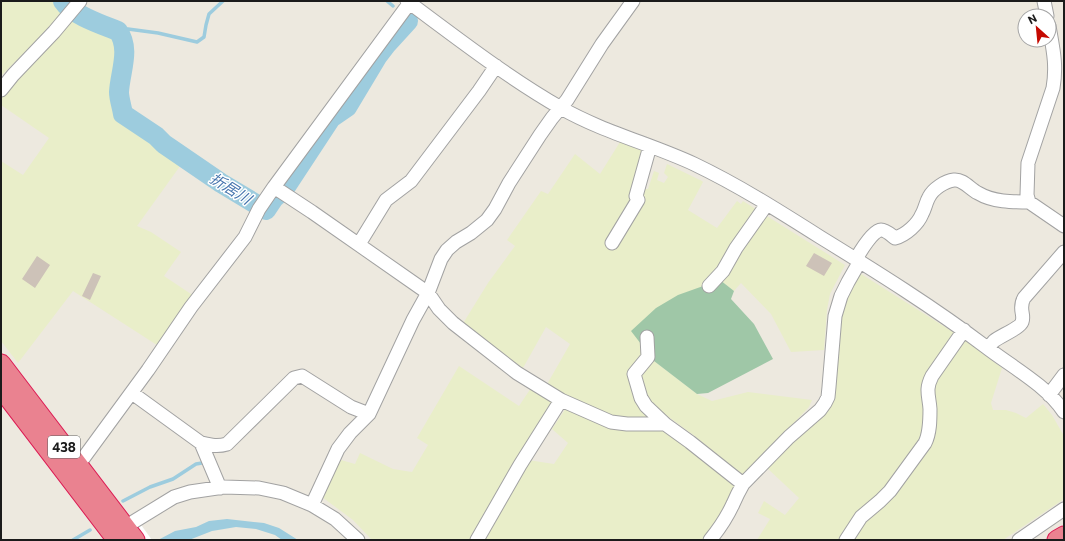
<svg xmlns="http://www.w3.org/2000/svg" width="1065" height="541" viewBox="0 0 1065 541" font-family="Commissioner,'Noto Sans JP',sans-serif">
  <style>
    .farmland { fill: #e9eec9 }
    .cemetery { fill: #9fc7a7 }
    .water { fill: #9dccde }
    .pier { fill: #fff }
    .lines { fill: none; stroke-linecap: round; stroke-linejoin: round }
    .stream { stroke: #9dccde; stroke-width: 3.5 }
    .river { stroke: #9dccde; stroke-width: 20 }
    .building { fill: #cdc2b8 }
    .minor-casing { stroke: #a2a2a2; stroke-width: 15 }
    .highway-casing { stroke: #dc1b54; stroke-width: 21 }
    .minor { stroke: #fff; stroke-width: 13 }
    .highway { stroke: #ea8290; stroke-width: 19 }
    .labels { text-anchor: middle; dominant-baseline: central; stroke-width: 3; stroke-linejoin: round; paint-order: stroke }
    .shield { fill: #fff; stroke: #5f5f5f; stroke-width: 1 }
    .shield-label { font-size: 13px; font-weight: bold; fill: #1b1b1b }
    .water-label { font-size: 15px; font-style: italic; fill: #4474ad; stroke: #fff }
  </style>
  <rect width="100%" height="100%" fill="#ede9df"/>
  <path class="farmland" d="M1 1H57L63 12 39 38 1 76Z
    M75 17 103 28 112 34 121 47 122 59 116 96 121 117 183 162 137 226 151 232 181 252 164 276 194 296 160 347 73 291 18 363 1 341V161L23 175 49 138 1 105V98L28 65 70 23Z
    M620 142 645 152 644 189H648L654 171 659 173 657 180 664 183 668 177 664 173 667 164 702 181 703 182 688 210 717 228 737 201 741 204 743 201 845 265 830 294 827 310 824 350 791 352 771 314 741 283 734 291 720 280 654 361 697 394 712 401 748 392 812 400 809 407 746 473 740 474 696 437 666 415 637 420 610 419 546 386 570 344 546 327 523 368 462 325 488 283 515 246 507 240 541 191 548 194 575 154 600 174Z
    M858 272 964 339 1002 368 991 403 993 410H1006L1016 413 1026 418 1043 404 1052 415 1064 436V499L1003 540H757L770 519 758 513 764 501 785 515 799 498 766 467 819 415 838 316Z
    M459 366 519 406 531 388 555 402 469 540H372L353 520 322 497 341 460 355 464 360 453 393 469 412 472 428 445 417 438Z
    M566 408 659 428 683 440 735 486 727 506 707 540H485L528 460 554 464 568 443 552 429Z"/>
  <path class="cemetery" d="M720 280 734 291 731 299 754 324 773 359 708 393 697 394 654 361 631 331 656 308 678 295Z"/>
  <path class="water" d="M59 1H66L69 4 102 22 98 26C84 19 68 14 59 1Z
    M227 519 264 523 279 528 298 540H282L275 535 256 529 236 527 212 531 189 540H158L175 531 196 527 209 521Z"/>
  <path class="pier" d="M139 522 152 540H114Z"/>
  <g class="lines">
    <path class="stream" d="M387 1 393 6
      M118 31 128 29 158 33 197 42 204 37 206 25 209 14 223 1
      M123 501 150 487 173 479 196 464 202 463
      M73 540 90 530"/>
    <path class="river" d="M63 1C72 15 103 25 118 31 131 49 120 72 119 92 119 99 122 107 123 114L156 136 164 144 221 183 266 210 274 198 285 188 331 118 347 107 377 57 387 44 408 21"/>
  </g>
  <path class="building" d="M814 253 832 263 824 276 806 266Z
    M37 256 50 265 35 288 22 279Z
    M93 273 101 276 90 300 82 296Z"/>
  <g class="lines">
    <g class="minor-casing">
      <path id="minor" d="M407 1C457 38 507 77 561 108 603 132 651 144 694 164 738 185 779 211 820 237 877 272 933 307 986 347 1012 367 1046 385 1064 412
        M1044 1 1047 16
        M1049 26C1053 49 1057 65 1053 88L1028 163 1027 195 1029 202 1064 226
        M1 90 13 75 54 32 80 1
        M274 187 312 212 428 293 439 309 453 323 517 373 561 400 611 422 627 424H665L690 442 743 484
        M612 243 638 200 636 196 650 146
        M359 244 386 200 411 181 479 91 496 66
        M856 259C860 252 873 230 881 230 886 230 891 235 895 238 906 235 918 224 922 214 925 209 926 202 929 197 933 189 945 181 954 180 963 179 970 189 978 193 993 202 1012 202 1029 202
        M709 286 723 271 736 248 767 204
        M647 337 648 357 634 374 641 398 646 406 665 424
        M988 348C990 346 992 343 994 341 1000 336 1020 328 1022 322 1025 314 1018 309 1024 298L1064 252
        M132 393 201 443C210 445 217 447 227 444L294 378 302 376 351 407 369 414
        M1049 395 1064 375
        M201 443 220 488
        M74 471 148 370 191 307 245 237 259 209 274 187 411 1
        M312 505 338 449 350 433 369 414 413 320 428 293 441 259 447 250 456 242 471 233 487 220 495 209 509 183 540 135 552 118 567 100 602 44 633 1
        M125 527 174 497 190 492 224 487 259 488 283 493 312 505 335 519 358 540
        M477 540 520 465 561 400
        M710 540C719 529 727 517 733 504 736 497 739 491 743 484L789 437 820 410 825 403 828 397 829 387 835 316 841 296 848 282 860 261
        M846 540 861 517 880 501 890 491 925 443C930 433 930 420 930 409 929 395 925 390 932 376L964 330
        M1019 540 1064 509"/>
    </g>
    <g class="highway-casing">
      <path id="highway" d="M1 364 135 540
        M1 388 117 540
        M1057 540 1064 536"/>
    </g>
    <use href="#minor" class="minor"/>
    <use href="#highway" class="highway"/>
  </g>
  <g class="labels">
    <rect class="shield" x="48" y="436" width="32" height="22" rx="3"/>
    <g class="shield-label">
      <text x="64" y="447">438</text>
    </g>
    <g class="water-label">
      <text transform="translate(231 188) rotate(32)">折居川</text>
    </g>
  </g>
  <rect width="1065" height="541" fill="none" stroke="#1b1b1b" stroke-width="4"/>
  <g transform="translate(1037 28) rotate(333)"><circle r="19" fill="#ffffff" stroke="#a4a4a4"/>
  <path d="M0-3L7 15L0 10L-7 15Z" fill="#c50900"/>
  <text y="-6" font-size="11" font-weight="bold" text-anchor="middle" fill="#1b1b1b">N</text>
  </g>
</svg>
